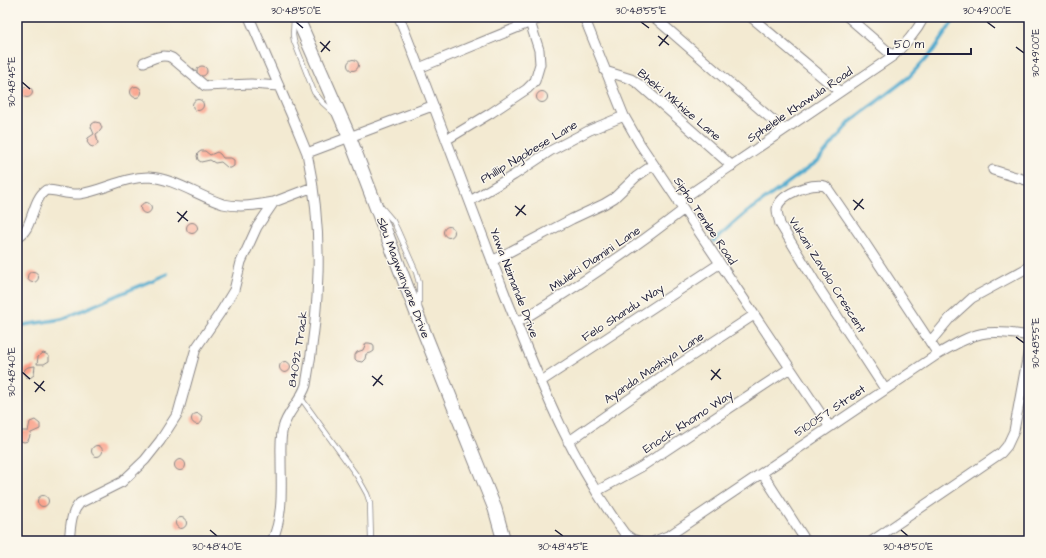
<svg xmlns="http://www.w3.org/2000/svg" width="1046" height="558" viewBox="0 0 1046 558" font-family="'Architects Daughter',sans-serif">
  <style>
    .lines { fill: none; stroke-linecap: round; stroke-linejoin: round }
    .stream { stroke: #51aace; stroke-width: 3.5 }
    .building { fill: #faa28b }
    .lane-casing { stroke: #8a8686; stroke-width: 6 }
    .street-casing { stroke: #8a8686; stroke-width: 11 }
    .secondary-casing { stroke: #8a8686; stroke-width: 15 }
    .lane { stroke: #fff; stroke-width: 4.5 }
    .street { stroke: #fff; stroke-width: 9 }
    .secondary { stroke: #fff; stroke-width: 13 }
    .ticks { fill: none; stroke: #22223b; stroke-width: 1.5 }
    .labels { text-anchor: middle; dominant-baseline: central; stroke-width: 3; stroke-linejoin: round; paint-order: stroke }
    .street-label { font-size: 12px; fill: #22223b; stroke: #fbf7ec }
    .neatline { fill: none; stroke: #22223b; stroke-width: 1.5 }
    .ticks-label { font-size: 10px; text-anchor: middle; fill: #22223b }
  </style>
  <rect width="100%" height="100%" fill="#fbf7ec"/>
  <filter id="ink" filterUnits="userSpaceOnUse"><feTurbulence type="fractalNoise" baseFrequency=".025" numOctaves="2"/><feDisplacementMap in="SourceGraphic" scale="8" xChannelSelector="R" yChannelSelector="G"/><feConvolveMatrix kernelMatrix="1 2 1 2 8 2 1 2 1" color-interpolation-filters="sRGB"/></filter>
  <filter id="wash" filterUnits="userSpaceOnUse"><feTurbulence type="fractalNoise" baseFrequency=".012" numOctaves="4" result="noise"/><feDisplacementMap in="SourceGraphic" scale="16" xChannelSelector="R" yChannelSelector="G"/><feGaussianBlur stdDeviation="0.9" result="paint"/><feColorMatrix in="noise" values="0 0 0 0 0 0 0 0 0 0 0 0 0 0 0 0 0 1.4 0 .05"/><feComposite in="paint" operator="in"/></filter>
  <g filter="url(#wash)">
    <rect width="100%" height="100%" fill="#f3ead2"/>
    <g class="lines">
      <path class="stream" d="M714 241 746 213 818 161 850 122 909 77 933 51 956 17
        M17 326 62 319 167 274"/>
    </g>
    <g id="blocks">
      <path class="building" d="M347.5 65a5.5 5.5 0 1 1 11 0a5.5 5.5 0 1 1-11 0Z
        M197 71a5 5 0 1 1 10 0a5 5 0 1 1-10 0Z
        M130.5 92a5.5 5.5 0 1 1 11 0a5.5 5.5 0 1 1-11 0Z
        M21.5 92a5.5 5.5 0 1 1 11 0a5.5 5.5 0 1 1-11 0Z
        M536.5 97a5.5 5.5 0 1 1 11 0a5.5 5.5 0 1 1-11 0Z
        M192.5 105a5.5 5.5 0 1 1 11 0a5.5 5.5 0 1 1-11 0Z
        M95 122 100 123 102 128 100 131 96 134 98 143 96 146 93 147 90 146 87 142 88 138 94 134 91 127 92 124Z
        M201 151H205L210 155 217 152 220 154 223 158H231L234 160V166L231 168H228L221 162 215 163 210 160 201 162 198 160 197 156 198 153Z
        M140.5 208a5.5 5.5 0 1 1 11 0a5.5 5.5 0 1 1-11 0Z
        M186.5 228a5.5 5.5 0 1 1 11 0a5.5 5.5 0 1 1-11 0Z
        M443.5 232a5.5 5.5 0 1 1 11 0a5.5 5.5 0 1 1-11 0Z
        M27.5 277a5.5 5.5 0 1 1 11 0a5.5 5.5 0 1 1-11 0Z
        M366 343H369L373 344 374 347V351L371 353 366 354 365 359 362 362 357 361 355 359V355L357 352 363 350Z
        M43 353 46 354 49 356V361L44 364H37L38 357Z
        M279.5 367a5.5 5.5 0 1 1 11 0a5.5 5.5 0 1 1-11 0Z
        M35 366 34 375 30 378 26 377 24 372 25 369 28 367Z
        M191.5 419a5.5 5.5 0 1 1 11 0a5.5 5.5 0 1 1-11 0Z
        M35 420 40 424V429L31 433 28 441 24 442 21 441 18 438 19 433 22 431H28L30 422Z
        M91.5 451a5.5 5.5 0 1 1 11 0a5.5 5.5 0 1 1-11 0Z
        M174.5 465a5.5 5.5 0 1 1 11 0a5.5 5.5 0 1 1-11 0Z
        M37.5 501a5.5 5.5 0 1 1 11 0a5.5 5.5 0 1 1-11 0Z
        M175.5 523a5.5 5.5 0 1 1 11 0a5.5 5.5 0 1 1-11 0Z"/>
    </g>
  </g>
  <g filter="url(#ink)">
    <use href="#blocks" fill-opacity="0" stroke="#8a8686" stroke-width="1"/>
    <g class="lines">
      <g class="lane-casing">
        <path id="lane" d="M294 19 293 35 294 41 314 92 323 103 334 113
          M382 208 393 221 397 229 416 272 419 283V307
          M301 398 357 476 367 494 370 503 371 541"/>
      </g>
      <g class="street-casing">
        <path id="street" d="M249 17 291 114 307 153 432 106
          M399 17C436 110 470 204 506 297 539 379 571 462 625 534L632 539 638 541
          M584 17 624 116 640 144 829 426
          M654 17 784 130
          M751 17 840 92
          M848 17 893 56
          M144 62C153 59 162 53 172 58L205 86 251 84 279 86
          M419 68 543 17
          M605 71 631 79 640 85 732 166
          M446 140 491 113 527 89 535 81 540 64 539 50 530 22
          M993 170 1029 181
          M470 201 514 175 550 151 590 130 624 116
          M678 202 893 56C905 44 916 33 924 17
          M17 237C33 232 31 200 46 190 57 190 68 195 79 194 103 191 123 177 148 177 174 178 198 196 223 204 240 208 257 205 274 202
          M492 261 572 219 604 204 614 198 636 177 653 165
          M517 323C575 288 630 251 683 210
          M930 342 950 318 972 298 1029 267
          M540 382 719 264
          M885 389 817 285 780 224C779 219 777 214 777 209 779 194 812 182 825 186L828 189 863 240 938 354
          M568 442 678 365 754 315
          M762 473 806 541
          M597 491 641 467 790 368
          M69 541C71 527 70 513 80 503L122 482 145 460 160 441 178 413 196 348 220 313 234 290 241 262 257 227 274 202 313 187
          M272 541C284 514 281 487 281 459 281 449 280 438 283 428 287 412 301 401 306 385 320 307 324 232 307 153
          M655 541 670 535 938 354C975 332 986 328 1029 336
          M872 541 1001 453 1007 446 1014 431 1029 349"/>
      </g>
      <g class="secondary-casing">
        <path id="secondary" d="M297 17 349 136 422 327 495 509 504 541"/>
      </g>
      <use href="#lane" class="lane"/>
      <use href="#street" class="street"/>
      <use href="#secondary" class="secondary"/>
    </g>
  </g>
  <path class="ticks" d="M296 22 303 28M641 22 649 28M987 22 995 28M658 36 669 45M320 42 330 51M659 46 668 35M1016 47 1024 53M321 52 330 41M22 82 30 89M853 200 864 209M515 206 526 215M854 210 863 199M177 212 188 221M516 216 525 205M178 222 187 211M1016 337 1024 343M711 370 721 379M22 372 30 379M372 376 383 385M711 380 720 369M34 382 45 391M373 386 382 375M35 392 44 381M210 530 217 536M555 530 563 536M901 530 908 536"/>
  <g class="labels">
    <g class="street-label">
      <text transform="translate(679 105) rotate(40)">Bheki Mkhize Lane</text>
      <text transform="translate(800 105) rotate(-34)">Sphelele Khawula Road</text>
      <text transform="translate(529 152) rotate(-31)">Phillip Ngobese Lane</text>
      <text transform="translate(705 221) rotate(56)">Sipho Tembe Road</text>
      <text transform="translate(595 259) rotate(-34)">Mluleki Dlamini Lane</text>
      <text transform="translate(827 275) rotate(58)">Vukani Zavolo Crescent</text>
      <text transform="translate(403 278) rotate(69)">Sbu Magwanyane Drive</text>
      <text transform="translate(514 283) rotate(69)">Yawa Nzimande Drive</text>
      <text transform="translate(623 313) rotate(-33)">Felo Shandu Way</text>
      <text transform="translate(298 349) rotate(-81)">84092 Track</text>
      <text transform="translate(654 368) rotate(-34)">Ayanda Mashiya Lane</text>
      <text transform="translate(830 411) rotate(-34)">510057 Street</text>
      <text transform="translate(688 422) rotate(-33)">Enock Khomo Way</text>
    </g>
  </g>
  <rect width="1046" height="558" fill="none" stroke="#fbf7ec" stroke-width="44"/>
  <path d="M888 48v6h83v-6" fill="none" stroke="#22223b" stroke-width="2"/>
  <text x="894" y="48" font-size="12" fill="#22223b" stroke="#fbf7ec" stroke-width="3" paint-order="stroke">50 m</text>
  <rect x="22" y="22" width="1002" height="514" class="neatline"/>
  <g class="ticks-label">
    <text x="296" y="14">30°48'50"E</text>
    <text x="641" y="14">30°48'55"E</text>
    <text x="987" y="14">30°49'00"E</text>
    <text transform="translate(1035 53) rotate(-90)" y="4">30°49'00"E</text>
    <text transform="translate(11 82) rotate(-90)" y="4">30°48'45"E</text>
    <text transform="translate(1035 343) rotate(-90)" y="4">30°48'55"E</text>
    <text transform="translate(11 372) rotate(-90)" y="4">30°48'40"E</text>
    <text x="217" y="550">30°48'40"E</text>
    <text x="563" y="550">30°48'45"E</text>
    <text x="908" y="550">30°48'50"E</text>
  </g>
</svg>
